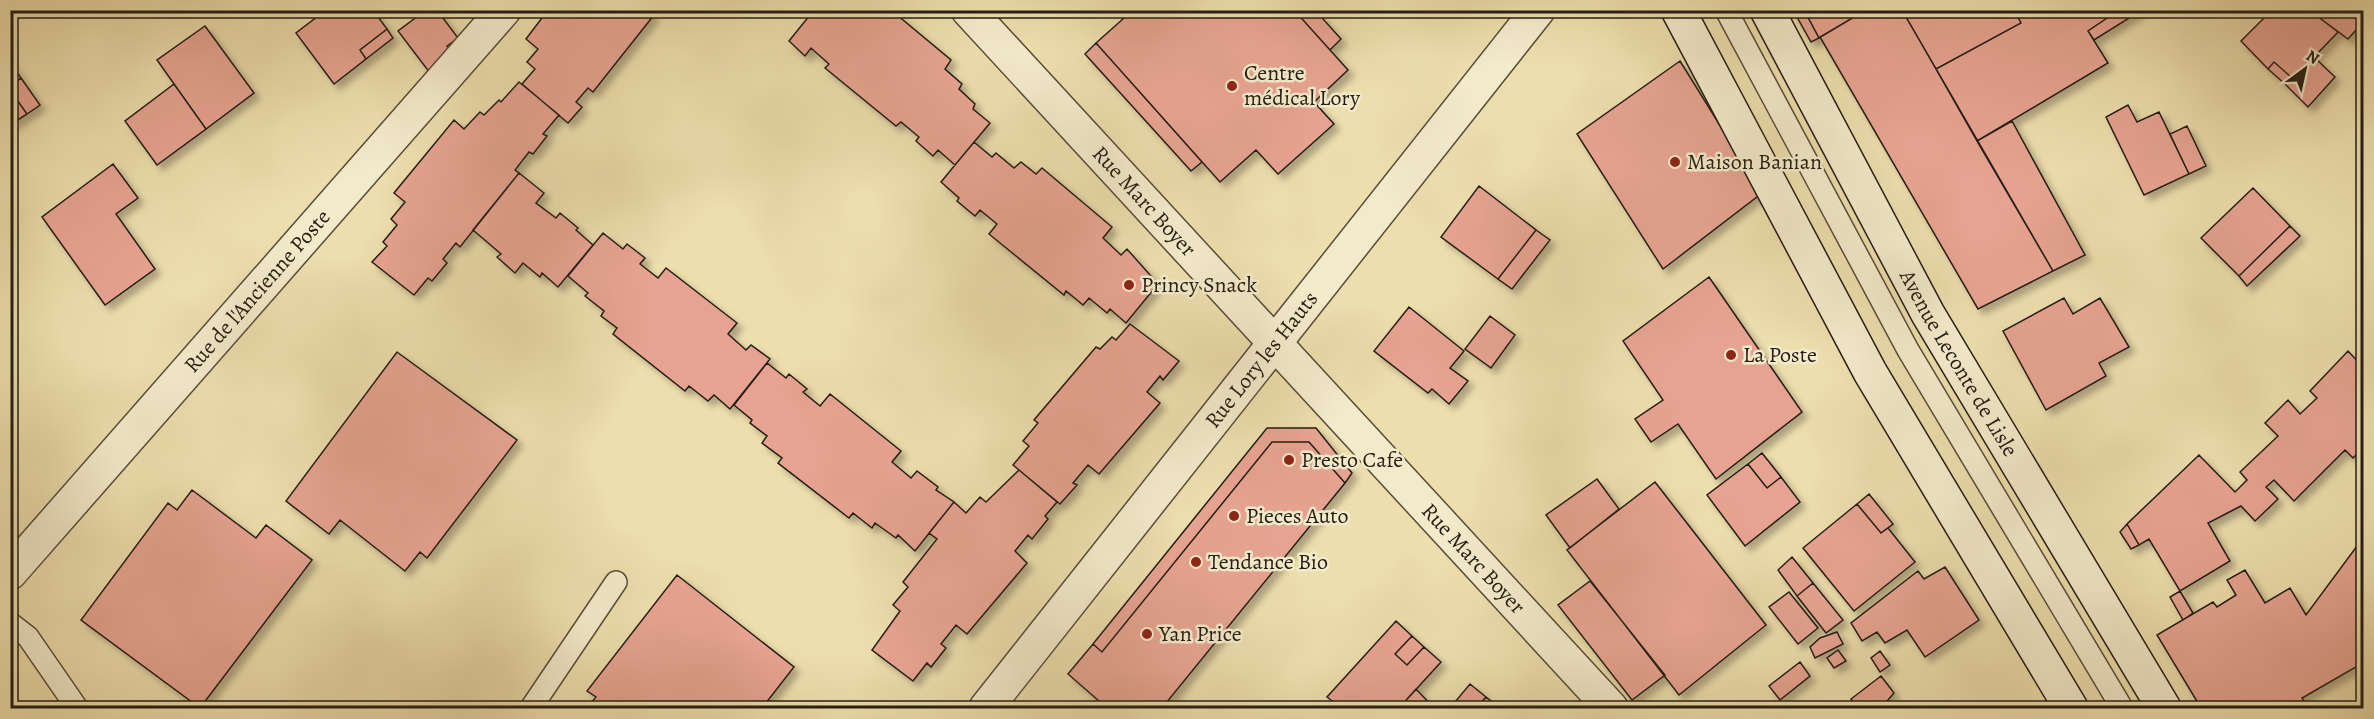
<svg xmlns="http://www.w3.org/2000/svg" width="2374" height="719" viewBox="0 0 2374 719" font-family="Alegreya,serif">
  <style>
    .building { fill: #e6a391; stroke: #251d13; stroke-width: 1.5; filter: url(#shadow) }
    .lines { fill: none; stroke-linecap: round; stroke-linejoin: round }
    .service-casing { stroke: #574d3a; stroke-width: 24 }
    .minor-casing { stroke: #574d3a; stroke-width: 36 }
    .tertiary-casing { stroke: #574d3a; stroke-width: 36 }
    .secondary-casing { stroke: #251d13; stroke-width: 36 }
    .service { stroke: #f3eaca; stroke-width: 21 }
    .minor { stroke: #f3eaca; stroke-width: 33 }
    .tertiary { stroke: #f3eaca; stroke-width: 33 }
    .secondary { stroke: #f3eaca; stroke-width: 33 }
    .poi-dot { fill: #8f2418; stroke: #f3eaca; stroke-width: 2 }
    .labels { text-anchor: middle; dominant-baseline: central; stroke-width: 5; stroke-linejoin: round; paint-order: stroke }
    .poi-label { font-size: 22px; fill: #251d13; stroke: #f3eaca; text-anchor: start }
    .street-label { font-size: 22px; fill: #251d13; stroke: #f3eaca }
  </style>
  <defs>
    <filter id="shadow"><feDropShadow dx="5.5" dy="5.5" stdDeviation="3" flood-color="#0004"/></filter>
  </defs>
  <rect width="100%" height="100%" fill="#eddead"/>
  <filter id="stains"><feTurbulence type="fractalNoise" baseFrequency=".00333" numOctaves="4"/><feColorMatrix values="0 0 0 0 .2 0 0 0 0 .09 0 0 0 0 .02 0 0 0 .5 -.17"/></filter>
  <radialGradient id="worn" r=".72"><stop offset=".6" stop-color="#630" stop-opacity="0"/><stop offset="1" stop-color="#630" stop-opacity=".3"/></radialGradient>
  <path class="building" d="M326 10H373L387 29 360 50 366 59 334 84 296 33Z
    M426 10H437L458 38 447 46 454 54 430 73 398 31Z
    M548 10H648L654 15 593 92 588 88 576 102 582 107 568 123 522 84 535 69 527 62 538 49 526 39Z
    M814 10H868L870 12 871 10H891L951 60 945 69 962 84 959 89 975 104 973 109 990 123 955 165 938 150 933 156 916 141 919 137 901 122 896 126 825 68 829 64 811 48 805 56 789 41Z
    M1133 10H1294L1348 70 1314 102 1334 124 1278 174 1256 150 1220 182 1096 43Z
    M1294 10H1315L1341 39 1330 50Z
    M1793 10H1804L1819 38 1811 42Z
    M1804 10H1866L1819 38Z
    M1866 10H1902L2053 271 1978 309 1820 37Z
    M1902 10H2014L2021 23 1936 69Z
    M2014 10H2115L2116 12 2088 31 2108 63 1977 141 1936 69 2021 23Z
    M2115 10H2142L2094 40 2088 31 2116 12Z
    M2272 10H2309L2338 32 2314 57 2335 77 2308 107 2285 84 2291 77 2274 62 2268 69 2241 41Z
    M2309 10H2364V21L2348 39Z
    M205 26 254 93 206 129 157 60Z
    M387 29 393 38 366 59 360 50Z
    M1096 43 1202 162 1191 171 1085 54Z
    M1680 61 1762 193 1663 269 1577 134Z
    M10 62 21 78 10 86Z
    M2274 62 2291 77 2285 84 2268 69Z
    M21 78 40 105 27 114 10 90V86Z
    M519 82 559 115 543 134 547 136 533 154 529 152 515 170 519 173 460 247 456 243 443 259 447 263 432 281 428 278 414 295 372 262 387 246 383 242 397 225 391 219 405 202 394 193 454 120 464 129 480 112 484 115 499 100 501 102Z
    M174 84 206 129 157 165 125 121Z
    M10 90 27 114 10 125Z
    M2128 105 2137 122 2159 112 2189 174 2144 195 2106 117Z
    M2012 121 2085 255 2053 271 1977 141Z
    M2187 126 2206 166 2189 174 2170 134Z
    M974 142 992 157 996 153 1014 168 1021 162 1036 174 1042 168 1112 227 1103 238 1121 255 1127 249 1158 284 1126 323 1110 309 1107 313 1089 298 1083 305 1066 291 1064 295 989 234 997 224 980 210 975 216 957 201 959 198 941 182Z
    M113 164 138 198 116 214 155 269 105 305 42 217Z
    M519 173 544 193 536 203 556 218 560 213 578 228 576 230 593 245 558 287 542 273 540 277 523 263 515 273 497 257 501 254 473 230Z
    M1479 186 1536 230 1498 279 1441 237Z
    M2253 188 2290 226 2239 276 2201 238Z
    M2290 226 2300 236 2247 286 2239 276Z
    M1536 230 1550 240 1512 289 1498 279Z
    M603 233 623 249 627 244 645 258 640 264 658 278 666 268 737 323 728 334 746 350 751 345 770 359 730 409 714 395 708 401 689 386 685 391 613 334 617 328 601 316 604 311 585 296 588 293 568 276Z
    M1709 277 1802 412 1716 479 1678 424 1651 442 1635 419 1663 400 1623 341Z
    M2064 298 2073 314 2100 298 2129 347 2099 363 2106 376 2046 410 2003 331Z
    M1409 307 1464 351 1450 368 1468 381 1449 404 1432 389 1428 393 1374 351Z
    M1490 316 1515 335 1491 368 1465 349Z
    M1130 324 1179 361 1163 380 1160 376 1147 392 1160 403 1099 474 1088 465 1073 483 1077 485 1060 504 1013 465 1029 446 1023 441 1038 423 1034 420 1096 347 1100 349 1112 337 1116 340Z
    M2348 351 2364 368V447L2353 458 2345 450 2294 501 2274 480 2266 487 2278 499 2255 521 2241 506 2208 523 2230 561 2180 591 2149 539 2139 545 2127 524 2199 455 2235 492 2247 480 2240 472 2278 436 2265 423 2288 400 2300 414 2317 398 2310 391Z
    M397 352 517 440 427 558 420 552 405 571 340 520 329 534 286 501Z
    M767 363 786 378 789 374 807 389 803 392 820 406 830 394 901 451 892 462 911 478 917 471 938 487 936 490 954 502 915 551 898 535 896 538 875 523 872 528 853 513 849 518 778 463 782 458 762 443 767 436 750 423 752 420 734 405Z
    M1267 428H1316L1352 473 1345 483 1309 442H1272L1102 652 1093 644Z
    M1272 442H1309L1345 483 1162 708H1107L1068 674 1093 644 1102 652Z
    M1762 453 1781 477 1767 488 1748 464Z
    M1748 464 1767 488 1781 477 1800 502 1745 546 1707 495Z
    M1019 470 1057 502 1045 516 1048 519 1032 539 1028 535 1015 551 1027 563 967 634 956 625 941 644 946 648 931 667 927 663 913 681 872 650 900 611 893 605 908 587 903 582 937 539 929 533 954 502 966 513 980 497 986 502Z
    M1597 479 1619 509 1570 548 1546 515Z
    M1655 482 1766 625 1679 695 1567 550Z
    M192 490 256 538 266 525 312 560 200 708 81 620 168 503 177 510Z
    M1869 494 1893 524 1881 533 1857 504Z
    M1857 504 1881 533 1888 528 1915 562 1854 611 1803 548Z
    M2127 524 2139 545 2131 549 2120 532Z
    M2363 538 2364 658 2356 667 2302 698 2308 708H2201L2157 635 2213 602 2217 607 2236 595 2227 580 2245 570 2265 603 2290 588 2306 615Z
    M1792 557 1813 583 1797 596 1778 570Z
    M1945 567 1979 620 1925 657 1907 630 1885 643 1877 632 1862 641 1851 623 1918 571 1924 579Z
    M677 575 794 667 762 708H587L596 697 587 691Z
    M1590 581 1665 675 1632 700 1558 605Z
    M1813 583 1843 620 1826 633 1797 596Z
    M2180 591 2193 613 2183 620 2170 597Z
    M1789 592 1818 628 1798 644 1769 607Z
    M1396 621 1412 636 1395 654 1407 665 1424 647 1441 662 1399 708H1341L1327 697Z
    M1837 632 1843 644 1815 658 1810 647 1820 638Z
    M1412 636 1424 647 1407 665 1395 654Z
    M1838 650 1846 661 1834 668 1827 658Z
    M1880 651 1890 665 1880 672 1871 658Z
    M1800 662 1810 676 1780 700 1769 686Z
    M1881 676 1894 693 1881 708H1859L1851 699Z
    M1470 684 1486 697 1477 707 1479 708H1450Z
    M1416 689 1434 708H1399Z
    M1486 697 1500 708 1477 707Z"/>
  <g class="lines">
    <g class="service-casing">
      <path id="service" d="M1726 10 1908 350 2122 708
        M10 623 28 637 77 708
        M531 708 616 582"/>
    </g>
    <g class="minor-casing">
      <g id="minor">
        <path id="s1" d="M968 10 1611 708"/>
        <path id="s2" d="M10 573 504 10"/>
      </g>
    </g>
    <g class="tertiary-casing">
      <g id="tertiary">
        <path id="s3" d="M986 708 1538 10"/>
      </g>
    </g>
    <g class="secondary-casing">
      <g id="secondary">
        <path d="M1678 10 1870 372 2071 708"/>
        <path id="s4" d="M1767 10 1928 314 2164 708"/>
      </g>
    </g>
    <use href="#service" class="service"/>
    <use href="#minor" class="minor"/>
    <use href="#tertiary" class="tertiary"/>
    <use href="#secondary" class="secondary"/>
  </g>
  <g class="poi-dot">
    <circle cx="1232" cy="86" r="6"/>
    <circle cx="1675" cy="162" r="6"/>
    <circle cx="1129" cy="285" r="6"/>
    <circle cx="1731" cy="355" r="6"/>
    <circle cx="1289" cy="460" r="6"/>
    <circle cx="1234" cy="516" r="6"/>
    <circle cx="1196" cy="562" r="6"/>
    <circle cx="1147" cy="634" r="6"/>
  </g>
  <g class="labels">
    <g class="poi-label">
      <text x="1244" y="73">Centre<tspan x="1244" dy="25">médical Lory</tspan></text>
      <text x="1687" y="162">Maison Banian</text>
      <text x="1141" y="285">Princy Snack</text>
      <text x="1743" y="355">La Poste</text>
      <text x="1301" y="460">Presto Cafe</text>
      <text x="1246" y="516">Pieces Auto</text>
      <text x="1208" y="562">Tendance Bio</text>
      <text x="1159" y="634">Yan Price</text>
    </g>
    <g class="street-label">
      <text stroke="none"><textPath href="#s1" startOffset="260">Rue Marc Boyer</textPath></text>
      <text stroke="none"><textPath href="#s2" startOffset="375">Rue de l'Ancienne Poste</textPath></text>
      <text stroke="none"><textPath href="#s3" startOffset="444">Rue Lory les Hauts</textPath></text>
      <text stroke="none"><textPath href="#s4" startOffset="402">Avenue Leconte de Lisle</textPath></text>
      <text stroke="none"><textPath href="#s1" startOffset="746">Rue Marc Boyer</textPath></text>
    </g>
  </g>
  <rect width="2374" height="719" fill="none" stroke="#eddead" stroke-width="36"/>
  <rect x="12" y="12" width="2350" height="695" fill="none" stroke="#251d13" stroke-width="3"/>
  <rect x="18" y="18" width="2338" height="683" fill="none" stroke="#251d13" stroke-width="1.5"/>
  <g transform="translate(2305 69) rotate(33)" stroke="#f3eaca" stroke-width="4.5" paint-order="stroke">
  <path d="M0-4.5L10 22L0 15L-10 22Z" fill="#251d13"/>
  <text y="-9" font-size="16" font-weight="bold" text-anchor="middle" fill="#251d13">N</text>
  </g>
  <rect width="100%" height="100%" filter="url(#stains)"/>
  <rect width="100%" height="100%" fill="url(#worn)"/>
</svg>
